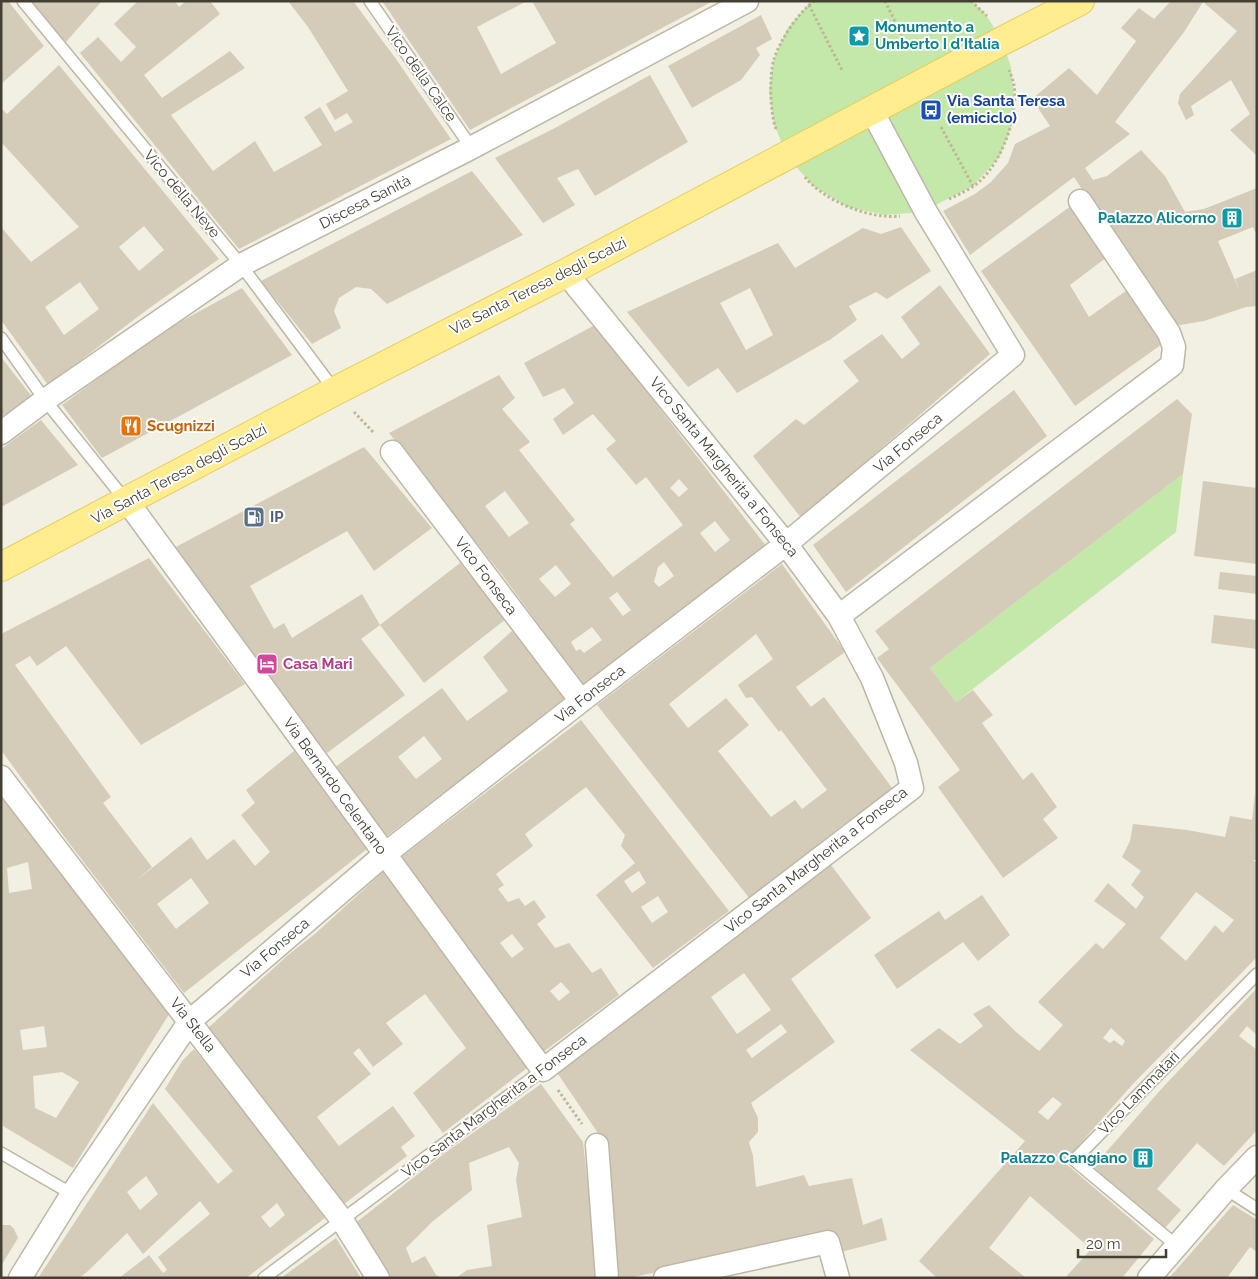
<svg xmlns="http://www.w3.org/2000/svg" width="1258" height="1279" viewBox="0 0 1258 1279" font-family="Raleway,sans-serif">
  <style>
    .green { fill: #c4e8aa }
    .building { fill: #d4ccb8; fill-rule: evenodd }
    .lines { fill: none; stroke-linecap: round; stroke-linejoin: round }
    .lane-casing { stroke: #bdb8a6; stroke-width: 14 }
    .street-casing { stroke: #bdb8a6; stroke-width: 25 }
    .primary-casing { stroke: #e6ce5e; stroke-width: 30 }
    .path { stroke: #bfb697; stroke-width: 3; stroke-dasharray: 2.5 2.5; stroke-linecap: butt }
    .lane { stroke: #fff; stroke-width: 11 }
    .street { stroke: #fff; stroke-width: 22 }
    .primary { stroke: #ffed8f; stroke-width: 28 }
    .labels { text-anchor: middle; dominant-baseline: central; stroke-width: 4; stroke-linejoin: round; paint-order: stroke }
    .culture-label { font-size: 15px; font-weight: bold; fill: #0d838f; stroke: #fff; text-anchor: end }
    .street-label { font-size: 15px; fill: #443f33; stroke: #fff }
    .transit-label { font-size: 15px; font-weight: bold; fill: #164399; stroke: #fff; text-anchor: start }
    .food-label { font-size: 15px; font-weight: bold; fill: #c56008; stroke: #fff; text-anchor: start }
    .service-label { font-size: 15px; font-weight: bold; fill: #4e5e75; stroke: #fff; text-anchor: start }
    .hotel-label { font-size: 15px; font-weight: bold; fill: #b23c85; stroke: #fff; text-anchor: start }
  </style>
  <rect width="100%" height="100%" fill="#f2efe3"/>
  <path class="green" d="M811 1H971L984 12 1001 38 1011 67 1014 98 1011 127 1000 156 973 186 922 212 885 215 848 207 813 186 787 156 774 124 769 91 774 59 787 29Z
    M1183 474 1176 532 956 702 930 668Z"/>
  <path class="building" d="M1 1H8L44 46 1 84Z
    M32 1H102L65 43Z
    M138 1H175L179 7 186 1H210L220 14 144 75 162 98 230 51 245 68 171 115 213 171 255 141 274 172 322 145 304 117 320 107 335 132 353 122 347 113 335 120 326 104 348 91 308 27 288 1H353L396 59 451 139 239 249 80 53 98 37 121 62 136 47 114 24Z
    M382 1H527L477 27 501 74 556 43 532 1H713L470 130Z
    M1171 1H1257V156L1230 130 1250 114 1231 80 1191 106 1194 115 1186 120 1178 103 1180 94 1237 31 1203 2 1184 32 1115 122 1130 134 1085 168 1093 180 1107 176 1141 150 1165 176 1185 212 1204 209 1257 188V236L1253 227 1218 241 1240 292 1235 279 1257 270V306L1246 307 1204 321 1180 325 1169 324 1074 177 970 255 943 211 975 194 991 182 1008 163 1015 144 1050 126 1032 99 1069 68 1097 95 1136 41 1121 28 1139 8 1154 19Z
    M761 15 772 39 756 48 760 55 741 80 692 108 668 66Z
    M59 65 219 259 148 309 48 385 1 320V227L31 262 79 227 1 142V108L7 114ZM144 226 164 250 139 271 119 247ZM80 282 99 309 64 335 45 307Z
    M650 75 688 142 595 196 578 169 557 178 575 205 543 223 495 158 555 128Z
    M472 171 523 235 387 304 371 289 356 287 339 298 334 311 341 328 312 344 261 281Z
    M1071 206 1107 257 1070 285 1089 317 1130 288 1165 342 1075 406 981 271Z
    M901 227 931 271 887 299 876 292 849 306 857 320 831 339 737 393 718 368 688 387 627 312 778 243 795 268 863 228 881 234ZM750 288 773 335 746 350 720 303Z
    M940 285 990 354 801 518 753 456 796 419 804 425 859 381 843 361 882 334 902 359 920 344 901 317Z
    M242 288 292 355 102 458 62 405 138 349 178 323Z
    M595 325 767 547 584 687 503 576 389 433 499 375 515 398 502 409 530 442 519 450 575 520 570 524 613 577 683 525 646 477 636 485 606 449 616 441 593 414 563 435 553 419 574 403 564 388 543 397 524 363ZM679 479 688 489 679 497 670 488ZM505 491 529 523 509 537 485 506ZM715 521 730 540 715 552 700 533ZM664 562 674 576 659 587 654 582 658 567ZM556 565 571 584 555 597 539 579ZM617 592 631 610 623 616 609 598ZM592 627 602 640 584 653 580 649 576 651 571 642Z
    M1 357 33 398 1 421Z
    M1014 390 1047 436 846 592 813 545Z
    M1177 399 1192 414 1183 474 930 668 956 702 973 690 993 715 982 723 1023 780 1032 772 1057 807 1043 819 1058 838 1003 878 938 787 960 770 877 658 889 649 875 631Z
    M41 420 78 465 1 507V449Z
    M364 447 432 528 374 571 347 531 250 586 274 629 284 623 292 638 362 594 380 625 460 563 506 619 424 683 380 625 361 639 405 695 327 753 255 661 172 549Z
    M1203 481 1257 488V564L1194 556Z
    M149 558 245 684 141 745 66 646 37 666 30 656 15 665 111 797 103 803 152 867 137 880 191 837 207 860 234 839 255 866 270 852 241 815 255 803 246 790 294 751 367 849 184 993 63 835 1 750V634ZM191 878 209 903 176 929 157 904Z
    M782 564 845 652 796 687 811 707 824 697 893 789 839 828 750 899 597 705ZM756 634 773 659 738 685 746 698 752 697 779 732 781 730 827 790 802 809 795 800 771 817 718 751 749 725 726 698 688 728 669 704Z
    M1220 572 1257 576V594L1218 589Z
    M1214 615 1257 620V649L1211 643Z
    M512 631 567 699 387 836 334 768 442 688 467 721 508 691 483 657ZM424 736 442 759 416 779 398 757Z
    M581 720 729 911 653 968 596 895 635 863 621 846 625 835 586 787 525 834 533 846 496 874 504 885 498 889 508 902 519 898 525 906 534 900 546 917 537 924 555 948 569 943 592 973 601 968 619 995 542 1053 401 857ZM639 871 646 883 632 893 624 881ZM658 896 668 912 652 923 641 907ZM512 934 524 949 512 958 500 943ZM561 982 570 992 559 1001 550 991Z
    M1 788 171 1011 73 1168 3 1126 1 1110ZM28 862 32 889 9 893 7 868ZM44 1026 47 1047 23 1050 20 1030ZM62 1072 79 1082 56 1118 35 1108 33 1076Z
    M1255 793 1257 860H1253L1257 863V957L1131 1086 1064 1162 1154 1239 1122 1278H1065L1091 1249 1030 1196 989 1248 1026 1278H937L919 1261 1025 1141 910 1050 939 1028 960 1044 983 1026 973 1014 989 1005 1016 1032 1039 1051 1063 1025 1038 1002 1096 943 1103 949 1126 924 1094 901 1108 883 1136 909 1144 897 1131 885 1141 871 1122 857 1130 841 1133 824 1187 830 1225 837 1230 816 1252 820ZM1196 892 1234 920 1223 933 1215 925 1186 961 1160 938ZM1111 1028 1125 1041 1122 1046 1114 1040 1110 1043 1103 1038ZM1053 1097 1062 1104 1048 1120 1038 1112Z
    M831 865 871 918 791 979 835 1042 751 1103 758 1118V1132L749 1142 753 1156 756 1187 804 1175 809 1186 852 1178 863 1225 882 1218 887 1240 841 1252 833 1234 629 1278H614L604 1142 556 1071ZM744 973 771 1010 737 1034 711 997ZM781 1024 787 1032 752 1058 746 1050Z
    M384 871 527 1068 443 1133 413 1093 466 1048 425 994 386 1023 403 1044 373 1067 359 1048 353 1053 371 1074 317 1117 339 1146 393 1106 415 1136 401 1147 407 1156 344 1204 208 1028 288 955 316 933Z
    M982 895 1010 935 978 961 963 942 897 989 874 955 939 911 945 920Z
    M1257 988V1035L1247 1026 1239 1036 1257 1050V1130L1224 1166 1197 1143 1157 1189 1181 1210 1164 1229 1093 1167 1164 1086Z
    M194 1049 267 1140 325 1218 246 1278H119L149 1255 163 1273 167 1270 158 1257 210 1214 200 1201 143 1254 127 1233 88 1271 79 1278H38L153 1103 218 1184 233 1171 165 1089 182 1061ZM146 1176 158 1194 140 1210 127 1192ZM277 1203 285 1215 270 1228 261 1217Z
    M541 1084 583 1142 598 1278H456L467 1270 492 1266 487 1225 522 1217 516 1180 519 1163 509 1147 469 1163 472 1190 432 1222 406 1248 412 1263 425 1256 436 1275 442 1278H392L354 1224 445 1153Z
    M1233 1205 1257 1220V1252L1250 1247 1227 1278H1169Z
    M1 1225H10L14 1229 18 1238 1 1266Z
    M336 1238 361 1278H281Z"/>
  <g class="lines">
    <g class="lane-casing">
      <path id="lane" d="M23 1 241 265 335 391
        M370 1 471 147
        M1 338 45 400 126 501
        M1 1153 72 1194
        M1226 1189 1257 1209
        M1177 1246 1074 1160 1257 974
        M264 1278 543 1070"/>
    </g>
    <g class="street-casing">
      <path id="street" d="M1 433 45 400 241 265 469 149 747 1
        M392 452 581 701
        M127 501 543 1070 912 788 906 763 872 678 839 616 786 544 566 273
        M839 616 1172 365 1174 347 1169 333 1080 201
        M1 777 342 1220 378 1278
        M597 1145 607 1278
        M20 1278 72 1194 190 1021 385 854 581 701 786 544 1013 355 926 212 872 111
        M665 1278 828 1242 838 1278
        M1149 1278 1226 1189 1257 1157"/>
    </g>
    <g class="primary-casing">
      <path id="primary" d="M1 567 335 391 566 273 1002 41 1080 1"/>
    </g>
    <path class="path" d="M885 1 903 38
      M971 1 987 16
      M809 5 842 70
      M941 127 973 186
      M776 129C770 114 769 75 774 59 780 40 798 13 814 1
      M805 177C823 200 870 220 900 216
      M949 199C960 194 971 189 980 181 1002 161 1019 115 1014 85 1013 80 1011 75 1009 70
      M354 412 374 433
      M558 1090 582 1124"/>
    <use href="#lane" class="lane"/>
    <use href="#street" class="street"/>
    <use href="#primary" class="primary"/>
  </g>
  <defs>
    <g id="sight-square" transform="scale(1.125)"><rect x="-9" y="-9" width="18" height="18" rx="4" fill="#0f9aa8" stroke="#fff"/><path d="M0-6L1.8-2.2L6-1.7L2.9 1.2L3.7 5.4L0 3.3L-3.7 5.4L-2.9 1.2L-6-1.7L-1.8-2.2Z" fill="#fff"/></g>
    <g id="bus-square" transform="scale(1.125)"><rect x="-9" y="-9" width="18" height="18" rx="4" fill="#1a4fb4" stroke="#fff"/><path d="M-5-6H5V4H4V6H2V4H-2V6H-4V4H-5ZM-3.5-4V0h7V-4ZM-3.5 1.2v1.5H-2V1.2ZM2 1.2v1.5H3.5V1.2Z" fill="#fff"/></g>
    <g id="building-square" transform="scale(1.125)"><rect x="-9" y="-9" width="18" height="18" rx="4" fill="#0f9aa8" stroke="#fff"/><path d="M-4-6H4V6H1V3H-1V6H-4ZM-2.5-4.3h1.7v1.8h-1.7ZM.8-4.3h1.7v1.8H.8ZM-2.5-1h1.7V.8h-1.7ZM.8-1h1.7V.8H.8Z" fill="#fff"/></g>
    <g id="restaurant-square" transform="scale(1.125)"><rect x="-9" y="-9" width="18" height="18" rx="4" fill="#e8710a" stroke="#fff"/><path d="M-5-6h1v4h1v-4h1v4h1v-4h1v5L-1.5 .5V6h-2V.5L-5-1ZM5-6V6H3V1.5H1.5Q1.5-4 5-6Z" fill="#fff"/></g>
    <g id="fuel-square" transform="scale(1.125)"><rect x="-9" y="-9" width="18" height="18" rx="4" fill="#5c6f8a" stroke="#fff"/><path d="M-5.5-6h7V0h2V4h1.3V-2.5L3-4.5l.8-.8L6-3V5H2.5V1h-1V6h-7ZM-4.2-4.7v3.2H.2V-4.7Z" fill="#fff"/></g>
    <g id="hotel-square" transform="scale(1.125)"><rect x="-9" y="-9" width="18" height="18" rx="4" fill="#d1479c" stroke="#fff"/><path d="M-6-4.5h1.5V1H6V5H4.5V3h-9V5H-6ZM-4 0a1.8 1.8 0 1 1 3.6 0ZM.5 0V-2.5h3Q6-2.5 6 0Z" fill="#fff"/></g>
  </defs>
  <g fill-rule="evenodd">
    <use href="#sight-square" x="859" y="36"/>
    <use href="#bus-square" x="931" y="110"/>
    <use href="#building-square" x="1232" y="218"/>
    <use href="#restaurant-square" x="131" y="426"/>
    <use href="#fuel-square" x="254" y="517"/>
    <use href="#hotel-square" x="267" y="664"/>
    <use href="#building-square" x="1143" y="1158"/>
  </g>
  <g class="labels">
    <g class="culture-label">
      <text x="875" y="27" text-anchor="start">Monumento a<tspan x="875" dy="17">Umberto I d'Italia</tspan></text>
      <text x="1216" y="218">Palazzo Alicorno</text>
      <text x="1127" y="1158">Palazzo Cangiano</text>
    </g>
    <g class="street-label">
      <text transform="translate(421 74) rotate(55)">Vico della Calce</text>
      <text transform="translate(182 194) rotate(50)">Vico della Neve</text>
      <text transform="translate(365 202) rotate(-27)">Discesa Sanità</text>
      <text transform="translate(538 286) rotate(-27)">Via Santa Teresa degli Scalzi</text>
      <text transform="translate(908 443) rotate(-40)">Via Fonseca</text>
      <text transform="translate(724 467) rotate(51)">Vico Santa Margherita a Fonseca</text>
      <text transform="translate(179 474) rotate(-28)">Via Santa Teresa degli Scalzi</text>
      <text transform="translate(486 576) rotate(53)">Vico Fonseca</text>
      <text transform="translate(590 694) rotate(-38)">Via Fonseca</text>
      <text transform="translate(335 786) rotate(54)">Via Bernardo Celentano</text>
      <text transform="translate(816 860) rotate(-38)">Vico Santa Margherita a Fonseca</text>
      <text transform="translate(275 948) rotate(-40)">Via Fonseca</text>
      <text transform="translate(193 1025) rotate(52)">Via Stella</text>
      <text transform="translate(1139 1093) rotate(-46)">Vico Lammatari</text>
      <text transform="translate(494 1106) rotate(-37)">Vico Santa Margherita a Fonseca</text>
    </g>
    <g class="transit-label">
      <text x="947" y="101">Via Santa Teresa<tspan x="947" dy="17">(emiciclo)</tspan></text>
    </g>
    <g class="food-label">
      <text x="147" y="426">Scugnizzi</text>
    </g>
    <g class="service-label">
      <text x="270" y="517">IP</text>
    </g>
    <g class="hotel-label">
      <text x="283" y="664">Casa Mari</text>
    </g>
  </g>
  <rect width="1258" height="1279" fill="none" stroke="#443f33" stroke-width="5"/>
  <path d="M1078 1249v8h88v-8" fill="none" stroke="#443f33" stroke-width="2.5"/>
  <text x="1086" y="1249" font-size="15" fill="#443f33" stroke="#ffffff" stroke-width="4" paint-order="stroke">20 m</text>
</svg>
